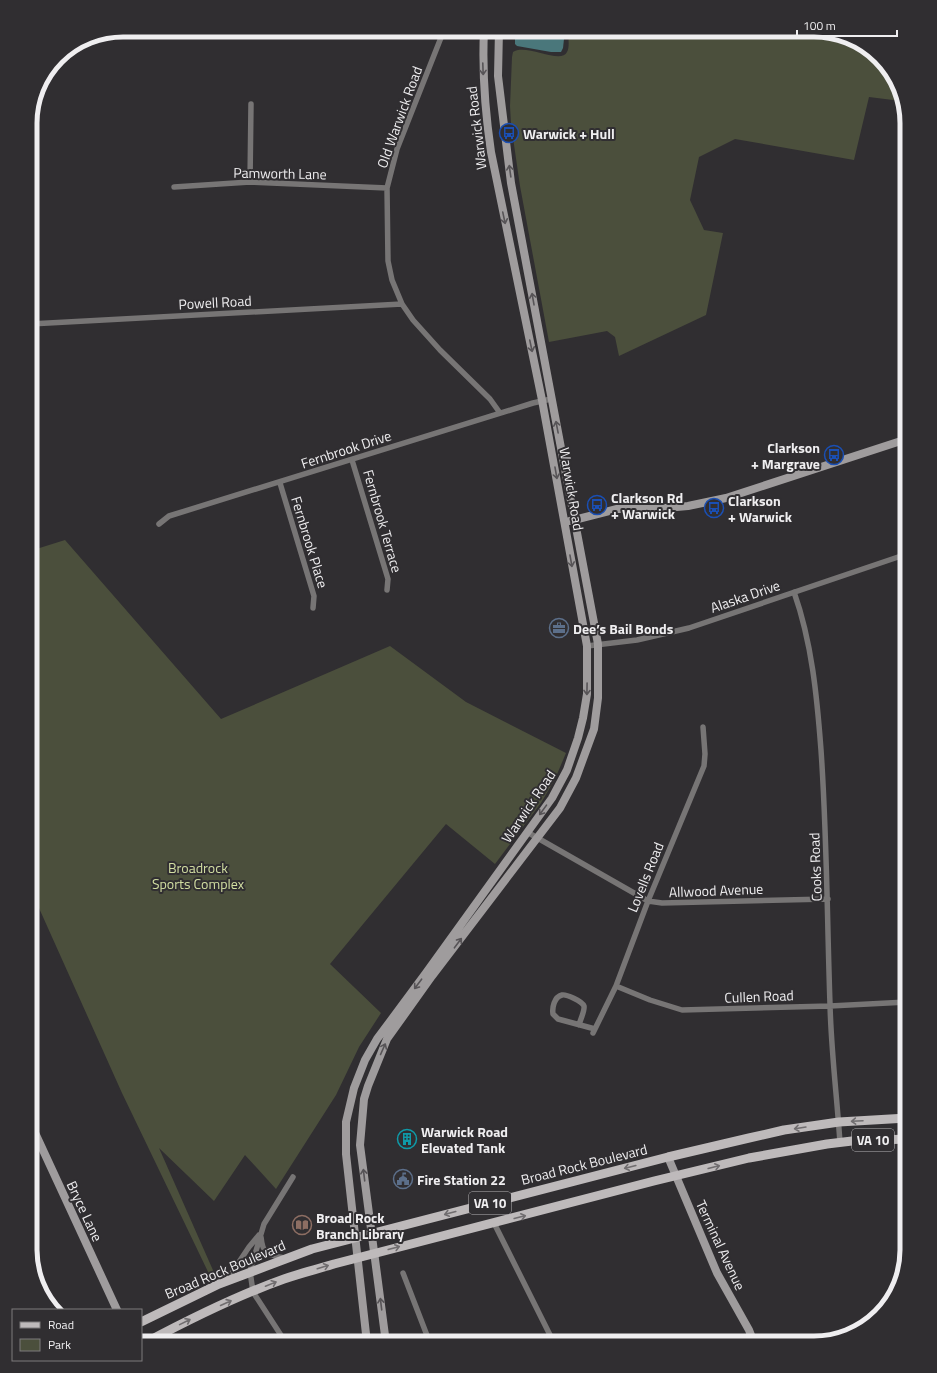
<svg xmlns="http://www.w3.org/2000/svg" width="937" height="1373" viewBox="0 0 937 1373" font-family="'Titillium Web',sans-serif">
  <style>
    .green { fill: #4b4f3c }
    .water { fill: #4a777b }
    .lines { fill: none; stroke-linecap: round; stroke-linejoin: round }
    .street { stroke: #777575; stroke-width: 5.5 }
    .secondary { stroke: #9f9c9d; stroke-width: 8 }
    .primary { stroke: #bebabb; stroke-width: 9 }
    .oneway { stroke: #575457 }
    .oneway2 { stroke: #706d6f }
    .labels { text-anchor: middle; dominant-baseline: central; stroke-width: 4; stroke-linejoin: round; paint-order: stroke }
    .shield { fill: #302e31; stroke: #b6b4b7; stroke-width: 1 }
    .shield-label { font-size: 13px; font-weight: bold; fill: #efeef0 }
    .street-label { font-size: 14px; fill: #efeef0; stroke: #302e31 }
    .poi-label { font-size: 14px; font-weight: bold; fill: #efeef0; stroke: #302e31; text-anchor: start }
    .park-label { font-size: 14px; fill: #d2dea2; stroke: #302e31 }
    .rim { fill: none; stroke: #efeef0; stroke-width: 5 }
  </style>
  <rect width="100%" height="100%" fill="#302e31"/>
  <path class="green" d="M568 30H820L865 46 895 77 901 101 869 97 854 160 735 139 699 157 690 200 704 230 723 233 706 315 619 356 615 337 607 331 549 342 520 186 511 124 510 106 512 57 513 52C526 43 561 65 567 52 570 47 568 36 568 30Z
    M65 540 221 719 390 646 466 702 566 753 555 779 541 803 495 864 446 824 330 964 381 1013 359 1047 336 1095 276 1189 245 1155 214 1201 159 1148 216 1277 211 1278 122 1093 30 888V551Z"/>
  <path class="water" d="M515 30H565L563 48 561 52H551L517 46 515 44Z"/>
  <g class="lines">
    <path class="street" d="M444 30 397 149 387 188 388 261 392 280 402 304 413 320 440 350 490 399 500 413
      M250 182 251 104
      M174 187 250 182 387 188
      M30 324 402 304
      M352 460 388 579 387 590
      M280 483 314 596 313 608
      M159 524 169 516 533 403 551 399
      M794 592C812 643 817 697 821 750 827 835 827 919 830 1004 831 1050 837 1097 840 1143
      M587 646 637 640 689 628 907 554
      M527 832 648 901 662 903 828 899
      M616 986 650 1000 682 1010 830 1006 907 1002
      M579 1025C580 1020 585 1011 584 1006 582 1001 566 994 562 995 554 997 552 1008 553 1014L558 1019 595 1029
      M593 1033 616 986 648 901 704 766 705 754 703 727
      M494 1223 554 1343
      M261 1237C263 1256 268 1255 285 1258
      M403 1273 428 1338 431 1343
      M227 1280 249 1247 259 1235
      M286 1343 253 1292 250 1271 264 1224 293 1177"/>
    <path class="secondary" d="M570 521 617 509H654L688 506 726 498 907 439
      M30 1122 117 1310
      M668 1157 717 1273 749 1330 754 1343
      M367 1343 346 1154V1122L354 1088 365 1060 377 1039 426 973 552 798 567 770 578 738 583 718 587 694V646L542 400 491 152C485 111 482 72 484 30
      M386 1343 360 1145 364 1099 368 1086 387 1039 432 976 560 808 576 778 594 729 598 698V644L511 183 498 76 499 30"/>
    <path class="primary" d="M141 1322 219 1284 312 1249 668 1157 749 1138 784 1130 839 1122 907 1118
      M145 1343C190 1319 236 1296 284 1279 301 1273 318 1269 334 1264L654 1181 749 1158 827 1144 852 1141 907 1139"/>
  </g>
  <defs><path id="oneway-shaft" d="M-6 0H5M1.5-3L5.5 0L1.5 3" fill="none" stroke-width="1.6" stroke-linecap="round" stroke-linejoin="round"/></defs>
  <g class="oneway">
    <use href="#oneway-shaft" transform="translate(483 69) rotate(88)"/>
    <use href="#oneway-shaft" transform="translate(510 171) rotate(-98)"/>
    <use href="#oneway-shaft" transform="translate(504 218) rotate(78)"/>
    <use href="#oneway-shaft" transform="translate(533 299) rotate(-100)"/>
    <use href="#oneway-shaft" transform="translate(531 346) rotate(78)"/>
    <use href="#oneway-shaft" transform="translate(557 427) rotate(-101)"/>
    <use href="#oneway-shaft" transform="translate(556 473) rotate(80)"/>
    <use href="#oneway-shaft" transform="translate(571 561) rotate(80)"/>
    <use href="#oneway-shaft" transform="translate(587 689) rotate(91)"/>
    <use href="#oneway-shaft" transform="translate(543 810) rotate(126)"/>
    <use href="#oneway-shaft" transform="translate(458 943) rotate(-53)"/>
    <use href="#oneway-shaft" transform="translate(418 984) rotate(127)"/>
    <use href="#oneway-shaft" transform="translate(383 1049) rotate(-66)"/>
    <use href="#oneway-shaft" transform="translate(364 1175) rotate(-97)"/>
    <use href="#oneway-shaft" transform="translate(381 1304) rotate(-97)"/>
  </g>
  <g class="oneway2">
    <use href="#oneway-shaft" transform="translate(857 1121) rotate(177)"/>
    <use href="#oneway-shaft" transform="translate(800 1128) rotate(171)"/>
    <use href="#oneway-shaft" transform="translate(630 1167) rotate(166)"/>
    <use href="#oneway-shaft" transform="translate(714 1167) rotate(-14)"/>
    <use href="#oneway-shaft" transform="translate(450 1213) rotate(165)"/>
    <use href="#oneway-shaft" transform="translate(520 1217) rotate(-14)"/>
    <use href="#oneway-shaft" transform="translate(394 1248) rotate(-15)"/>
    <use href="#oneway-shaft" transform="translate(323 1267) rotate(-17)"/>
    <use href="#oneway-shaft" transform="translate(271 1284) rotate(-22)"/>
    <use href="#oneway-shaft" transform="translate(226 1303) rotate(-24)"/>
    <use href="#oneway-shaft" transform="translate(185 1322) rotate(-26)"/>
  </g>
  <defs>
    <g id="bus-ring" transform="scale(1)"><circle r="9.5" fill="#302e31" stroke="#1a4fb4" stroke-width="1.5"/><path d="M-5-6H5V4H4V6H2V4H-2V6H-4V4H-5ZM-3.5-4V0h7V-4ZM-3.5 1.2v1.5H-2V1.2ZM2 1.2v1.5H3.5V1.2Z" fill="#1a4fb4"/></g>
    <g id="office-ring" transform="scale(1)"><circle r="9.5" fill="#302e31" stroke="#5c6f8a" stroke-width="1.5"/><path d="M-6-3h4V-5.5h4V-3h4V5H-6ZM-1-4.5V-3h2v-1.5ZM-6 0V1H6V0Z" fill="#5c6f8a"/></g>
    <g id="building-ring" transform="scale(1)"><circle r="9.5" fill="#302e31" stroke="#0f9aa8" stroke-width="1.5"/><path d="M-4-6H4V6H1V3H-1V6H-4ZM-2.5-4.3h1.7v1.8h-1.7ZM.8-4.3h1.7v1.8H.8ZM-2.5-1h1.7V.8h-1.7ZM.8-1h1.7V.8H.8Z" fill="#0f9aa8"/></g>
    <g id="civic-ring" transform="scale(1)"><circle r="9.5" fill="#302e31" stroke="#5c6f8a" stroke-width="1.5"/><path d="M-.6-6.5H3V-4.5H.6V-3L4-1V1h2V6H-6V1h2V-1L-.6-3ZM-1.2 2.5V6h2.4V2.5Z" fill="#5c6f8a"/></g>
    <g id="library-ring" transform="scale(1)"><circle r="9.5" fill="#302e31" stroke="#8d6e63" stroke-width="1.5"/><path d="M-6-4Q-3-5.5-.7-3.5V5Q-3 3-6 4ZM6-4Q3-5.5 .7-3.5V5Q3 3 6 4Z" fill="#8d6e63"/></g>
  </defs>
  <g fill-rule="evenodd">
    <use href="#bus-ring" x="509" y="133"/>
    <use href="#bus-ring" x="834" y="455"/>
    <use href="#bus-ring" x="597" y="505"/>
    <use href="#bus-ring" x="714" y="508"/>
    <use href="#office-ring" x="559" y="628"/>
    <use href="#building-ring" x="407" y="1139"/>
    <use href="#civic-ring" x="403" y="1179"/>
    <use href="#library-ring" x="302" y="1225"/>
  </g>
  <g class="labels">
    <g class="shield">
      <rect x="852" y="1129" width="42" height="22" rx="3"/>
      <rect x="469" y="1192" width="42" height="22" rx="3"/>
    </g>
    <g class="shield-label">
      <text x="873" y="1140">VA 10</text>
      <text x="490" y="1203">VA 10</text>
    </g>
    <g class="street-label">
      <text transform="translate(399 117) rotate(-70)">Old Warwick Road</text>
      <text transform="translate(476 128) rotate(-97)">Warwick Road</text>
      <text transform="translate(280 173) rotate(1)">Pamworth Lane</text>
      <text transform="translate(215 302) rotate(-3)">Powell Road</text>
      <text transform="translate(346 449) rotate(-18)">Fernbrook Drive</text>
      <text transform="translate(572 489) rotate(80)">Warwick Road</text>
      <text transform="translate(383 521) rotate(74)">Fernbrook Terrace</text>
      <text transform="translate(310 542) rotate(73)">Fernbrook Place</text>
      <text transform="translate(745 596) rotate(-19)">Alaska Drive</text>
      <text transform="translate(528 806) rotate(-56)">Warwick Road</text>
      <text transform="translate(815 867) rotate(-92)">Cooks Road</text>
      <text transform="translate(645 877) rotate(-68)">Lovells Road</text>
      <text transform="translate(716 890) rotate(-2)">Allwood Avenue</text>
      <text transform="translate(759 996) rotate(-2)">Cullen Road</text>
      <text transform="translate(584 1164) rotate(-14)">Broad Rock Boulevard</text>
      <text transform="translate(85 1211) rotate(65)">Bryce Lane</text>
      <text transform="translate(721 1245) rotate(65)">Terminal Avenue</text>
      <text transform="translate(225 1269) rotate(-23)">Broad Rock Boulevard</text>
    </g>
    <g class="poi-label">
      <text x="523" y="133">Warwick + Hull</text>
      <text x="820" y="447" text-anchor="end">Clarkson<tspan x="820" dy="16">+ Margrave</tspan></text>
      <text x="611" y="497">Clarkson Rd<tspan x="611" dy="16">+ Warwick</tspan></text>
      <text x="728" y="500">Clarkson<tspan x="728" dy="16">+ Warwick</tspan></text>
      <text x="573" y="628">Dee’s Bail Bonds</text>
      <text x="421" y="1131">Warwick Road<tspan x="421" dy="16">Elevated Tank</tspan></text>
      <text x="417" y="1179">Fire Station 22</text>
      <text x="316" y="1217">Broad Rock<tspan x="316" dy="16">Branch Library</tspan></text>
    </g>
    <g class="park-label">
      <text x="198" y="867">Broadrock<tspan x="198" dy="16">Sports Complex</tspan></text>
    </g>
  </g>
  <path d="M0 0H937V1373H0ZM123 37H814A86 86 0 0 1 900 123V1250A86 86 0 0 1 814 1336H123A86 86 0 0 1 37 1250V123A86 86 0 0 1 123 37Z" fill="#302e31" fill-rule="evenodd"/>
  <path class="rim" d="M123 37H814A86 86 0 0 1 900 123V1250A86 86 0 0 1 814 1336H123A86 86 0 0 1 37 1250V123A86 86 0 0 1 123 37Z"/>
  <rect x="12" y="1309" width="130" height="52" fill="#302e31" stroke="#7c7b7d"/>
  <rect x="20" y="1322" width="20" height="6" fill="#bebabb" stroke="#7c7b7d"/>
  <text x="48" y="1329" font-size="12" fill="#efeef0">Road</text>
  <rect x="20" y="1339" width="20" height="12" fill="#4b4f3c" stroke="#7c7b7d"/>
  <text x="48" y="1349" font-size="12" fill="#efeef0">Park</text>
  <path d="M797 30v6h100v-6" fill="none" stroke="#efeef0" stroke-width="2"/>
  <text x="803" y="30" font-size="12" fill="#efeef0" stroke="#302e31" stroke-width="3" paint-order="stroke">100 m</text>
</svg>
